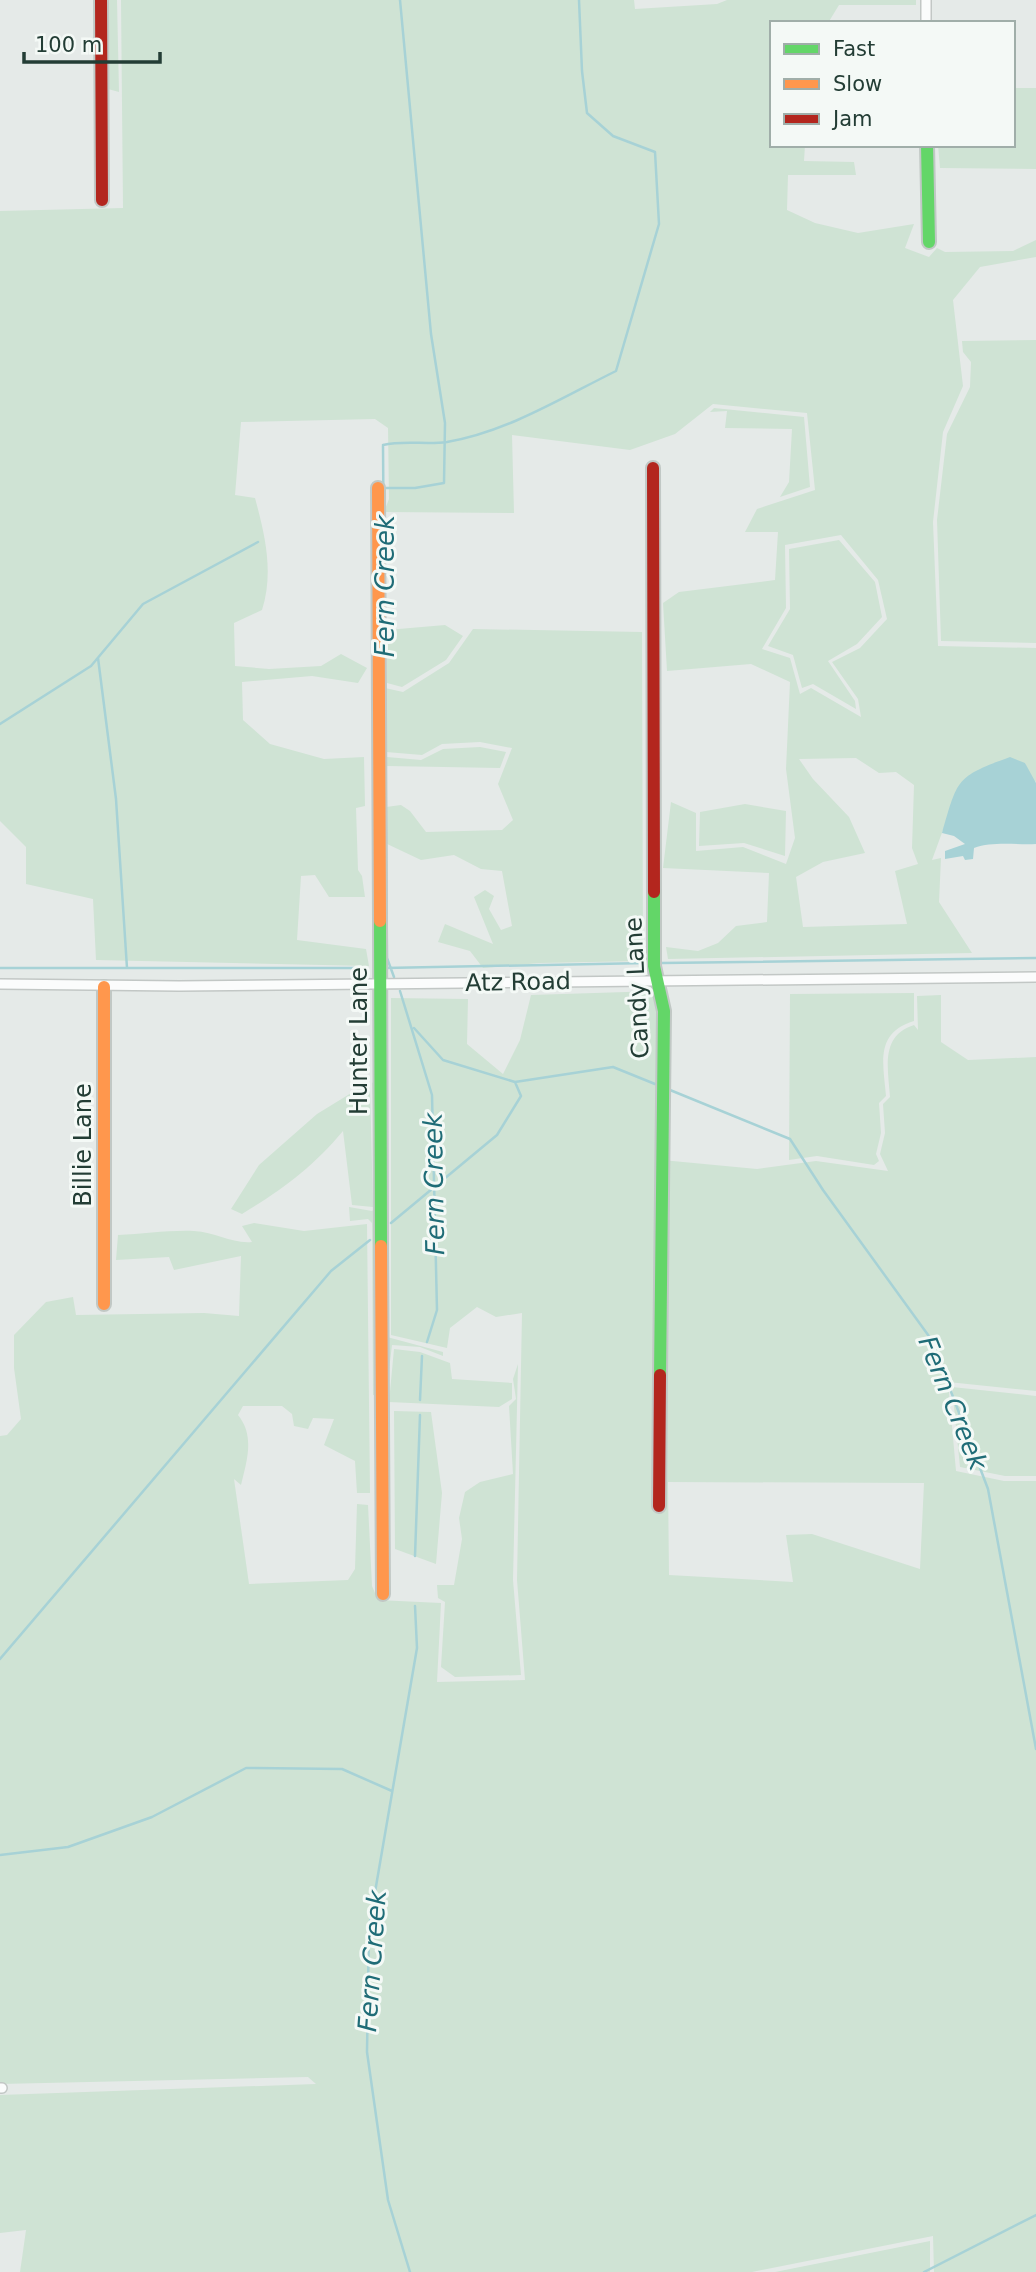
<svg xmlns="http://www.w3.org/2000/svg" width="1036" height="2272" viewBox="0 0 1036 2272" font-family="'DejaVu Sans',sans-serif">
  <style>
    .green { fill: #cfe3d4; fill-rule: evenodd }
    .water { fill: #a7d2d6 }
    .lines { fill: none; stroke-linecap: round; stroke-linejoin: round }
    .stream { stroke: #a7d2d6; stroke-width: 2.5 }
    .street-casing { stroke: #c2c7c5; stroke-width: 12 }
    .fast-casing { stroke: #c1c8c5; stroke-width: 16 }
    .slow-casing { stroke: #c1c8c5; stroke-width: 16 }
    .jam-casing { stroke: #c1c8c5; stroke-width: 16 }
    .street { stroke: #fbfcfc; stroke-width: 9 }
    .fast { stroke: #63d668; stroke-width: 12 }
    .slow { stroke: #ff974d; stroke-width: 12 }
    .jam { stroke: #b3261e; stroke-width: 12 }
    .labels { text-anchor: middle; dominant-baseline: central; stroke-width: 6; stroke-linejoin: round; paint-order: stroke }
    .street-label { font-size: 24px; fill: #233d35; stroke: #f4f9f6 }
    .water-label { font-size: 26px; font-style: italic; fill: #1f6c77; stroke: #f4f9f6 }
  </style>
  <rect width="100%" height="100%" fill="#e5eae8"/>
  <path class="green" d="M103 0H117L119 92 108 89Z
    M121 0H634L635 9 717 4 727 0H916V5H839L828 23H772V145H805L804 161 854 162 856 175H788L787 210 815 223 858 233 914 224 905 248 929 257 937 248 945 252 1013 251 1036 240V257L980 267 953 300 963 386 943 432 933 522 938 646 1036 648V782L1031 778 1025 763 947 819 932 860 941 858 939 902 972 953 668 959 666 947 698 951 718 943 736 926 767 922 769 873 663 868 671 802 696 813V851L743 847 786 864 795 838 786 769 790 682 751 664 667 671 663 603 679 592 775 580 778 532H745L757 509 815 490 807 413 713 404 675 434 630 450 512 435 514 513 384 512 389 499 388 428 375 419 241 422 235 495 255 498C265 535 274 572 262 610L234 623 235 666 269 669 321 666 341 654 367 668 358 683 312 676 242 682 243 720 270 744 324 759 364 757 365 806 356 808 358 870 362 876 365 897H329L315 875 301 876 297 940 366 949 369 966 96 960 93 899 26 884V847L0 821V211L123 208ZM841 535 878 580 887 619 860 648 832 662 858 699 861 717 811 688 800 694 790 658 762 649 786 608 785 545ZM856 758 879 773 896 772 914 785 912 848 918 864 895 871 907 924 803 927 796 877 823 862 865 853 849 817 813 779 799 759Z
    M1013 88H1036V169L940 168 938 145H1013Z
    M1036 340V643L941 641 937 520 947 434 970 387 971 362 963 352 962 341Z
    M714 408 804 417 810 487 780 497 789 482 792 429 725 428 727 411 710 412Z
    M839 540 875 582 882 617 857 644 828 661 855 701 856 709 813 684 802 688 793 655 768 646 790 609 789 549Z
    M445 625 463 636 446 660 402 687 387 683V630Z
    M473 629 642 632 643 961 540 963 483 968 470 951 438 942 445 924 493 944 474 897 485 890 494 896 489 909 501 930 512 926 502 871 481 869 454 855 421 860 385 843 386 807 401 805 410 811 426 832 502 830 513 820 498 784 512 748 480 742 442 744 422 755 386 752 385 688 403 692 449 663Z
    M480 747 506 752 500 768 387 766V757L421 760 443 749Z
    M745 804 786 811 785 856 744 843 699 846 700 812Z
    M658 991 662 1160 757 1169 816 1161 888 1171 880 1154 885 1133 883 1104 890 1097C888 1068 880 1036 914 1025L918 1030 917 996 941 995V1042L968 1060 1036 1057V1391L948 1382 956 1471 1004 1481H1036V2272H934L933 2236 752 2272H20L26 2230 0 2233V2095L316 2084 308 2077 0 2084V1436L7 1435 21 1419 14 1368V1335L46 1302 73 1297 76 1315 204 1313 239 1316 241 1256 174 1270 169 1257 116 1260 118 1235C143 1234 169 1230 194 1231 216 1232 232 1244 252 1242L242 1226 254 1223 304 1231 367 1224 370 1493H357L355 1461 324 1445 334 1419 313 1418 308 1429 294 1426 292 1414 282 1406H243L238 1415C255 1436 247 1460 241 1485L234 1479 249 1584 348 1580 355 1569 357 1504 368 1505 372 1586 378 1600 441 1603 437 1682 525 1680 517 1580 522 1313 496 1317 477 1307 450 1328 447 1348 391 1335V998L468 999 467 1044 503 1074 520 1040 531 995ZM668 1482 924 1483 920 1569 812 1534 786 1535 793 1582 669 1575Z
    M914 993V1021C875 1033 883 1062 886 1096L879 1103 881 1133 876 1154 879 1161 874 1165 817 1156 789 1160 790 994Z
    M387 1073V1337L443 1352V1356L420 1347 392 1345 386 1395H373L372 1223 368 1219 350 1221 349 1207 372 1211 376 1208 372 1083Z
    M361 1087H370L373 1207 352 1205 343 1131C312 1168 283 1189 242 1214L231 1209 259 1165 317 1114Z
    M394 1349 420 1352 450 1363 452 1379 512 1383V1399L499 1407 389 1402Z
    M518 1364 513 1580 521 1675 455 1677 441 1667 445 1602 438 1598 437 1585H454L462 1539 459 1518 465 1492 480 1482 513 1474 509 1406 516 1399 513 1379Z
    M952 1387 1036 1396V1476H1005L960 1467Z
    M394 1411 431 1412 442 1493 436 1564 395 1549Z
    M930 2241V2272H775Z"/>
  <path class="water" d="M1010 757 1025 763 1036 783V844C1016 845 993 841 974 848L973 859 965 860 963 856 945 859V851L965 844 954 836 942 833C958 779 955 777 1010 757Z"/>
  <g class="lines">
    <path class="stream" d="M383 445C404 440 426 445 447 442 507 432 563 397 616 371L659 224 655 152 613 136 587 113 582 71 579 0
      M383 446 387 958 394 977
      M384 488H415L444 483 445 423 431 334 400 0
      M98 658 116 799 127 968
      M0 724 91 666 143 604 258 542
      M662 963 1036 958
      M0 968H367
      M385 968 647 963
      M400 991 432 1095 437 1310 427 1342
      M414 1028 443 1060 515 1082 613 1067 655 1084
      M670 1090 790 1139 823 1190 931 1339 988 1489 1036 1749
      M391 1223 497 1135 521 1096 515 1082
      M420 1400 422 1356
      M415 1556 420 1415
      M0 1659 331 1271 370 1240
      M0 1855 68 1847 152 1817 246 1768 342 1769 392 1791
      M410 2272 388 2200 367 2052 369 1927 417 1648 415 1606
      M924 2272 1036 2215"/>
    <g class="street-casing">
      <path id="street" d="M926 0V23
        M0 984 179 986 1036 977
        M0 2088H2"/>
    </g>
    <g class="fast-casing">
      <path id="fast" d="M927 145 929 242
        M654 892V966L664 1011 660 1375
        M380 921 381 1246"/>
    </g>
    <g class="slow-casing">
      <path id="slow" d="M378 488 380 921
        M104 987V1304
        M381 1246 383 1594"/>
    </g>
    <g class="jam-casing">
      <path id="jam" d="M101 0 102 200
        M653 468 654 892
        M659 1506 660 1375"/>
    </g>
    <use href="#street" class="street"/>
    <use href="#fast" class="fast"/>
    <use href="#slow" class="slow"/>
    <use href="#jam" class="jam"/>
  </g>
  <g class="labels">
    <g class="street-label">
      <text transform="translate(518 982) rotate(-1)">Atz Road</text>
      <text transform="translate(637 988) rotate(-93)">Candy Lane</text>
      <text transform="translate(359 1041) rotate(-90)">Hunter Lane</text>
      <text transform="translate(83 1145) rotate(-90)">Billie Lane</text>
    </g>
    <g class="water-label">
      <text transform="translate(385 586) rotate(-90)">Fern Creek</text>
      <text transform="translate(434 1184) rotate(-91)">Fern Creek</text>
      <text transform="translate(953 1403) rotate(68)">Fern Creek</text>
      <text transform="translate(372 1961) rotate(-86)">Fern Creek</text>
    </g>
  </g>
  <rect x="770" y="21" width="245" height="126" fill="#f4f9f6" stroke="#a0aea9" stroke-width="2"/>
  <rect x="784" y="44" width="35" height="10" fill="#63d668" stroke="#a0aea9" stroke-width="2"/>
  <text x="833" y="56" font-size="21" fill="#233d35">Fast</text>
  <rect x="784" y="79" width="35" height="10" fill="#ff974d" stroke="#a0aea9" stroke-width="2"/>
  <text x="833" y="91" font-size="21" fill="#233d35">Slow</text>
  <rect x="784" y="114" width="35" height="10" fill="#b3261e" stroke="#a0aea9" stroke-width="2"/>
  <text x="833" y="126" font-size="21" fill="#233d35">Jam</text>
  <path d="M24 52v10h136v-10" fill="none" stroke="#233d35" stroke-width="3.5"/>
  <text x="35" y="52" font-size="21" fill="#233d35" stroke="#f4f9f6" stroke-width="5" paint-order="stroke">100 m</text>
</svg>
